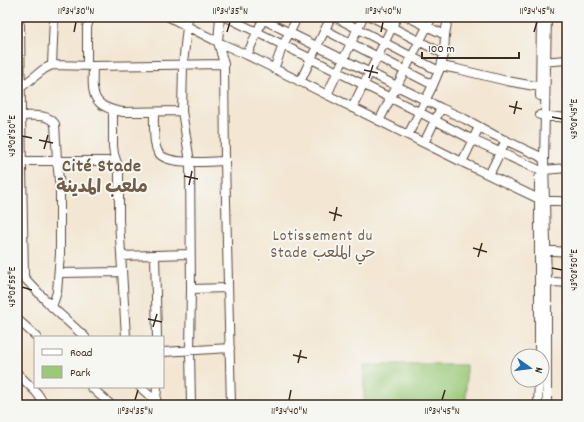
<svg xmlns="http://www.w3.org/2000/svg" width="584" height="422" viewBox="0 0 584 422" font-family="Dekko,'Playpen Sans Arabic',sans-serif">
  <style>
    .green { fill: #9ac978; stroke: #6a7a4b }
    .lines { fill: none; stroke-linecap: round; stroke-linejoin: round }
    .minor-casing { stroke: #574639; stroke-width: 10 }
    .minor { stroke: #fff; stroke-width: 8 }
    .ticks { fill: none; stroke: #3b2a1e; stroke-width: 1.5 }
    .labels { text-anchor: middle; dominant-baseline: central; stroke-width: 4; stroke-linejoin: round; paint-order: stroke }
    .neighbourhood-label { font-size: 15px; letter-spacing: 1px; fill: #725d48; stroke: #f6f6f2 }
    .district-label { font-size: 18px; font-weight: bold; letter-spacing: 1px; fill: #725d48; stroke: #f6f6f2 }
    .neatline { fill: none; stroke: #3b2a1e; stroke-width: 1.5 }
    .ticks-label { font-size: 10px; text-anchor: middle; fill: #3b2a1e }
  </style>
  <rect width="100%" height="100%" fill="#f6f6f2"/>
  <filter id="ink" filterUnits="userSpaceOnUse"><feTurbulence type="fractalNoise" baseFrequency=".025" numOctaves="2"/><feDisplacementMap in="SourceGraphic" scale="8" xChannelSelector="R" yChannelSelector="G"/><feConvolveMatrix kernelMatrix="1 2 1 2 8 2 1 2 1" color-interpolation-filters="sRGB"/></filter>
  <filter id="wash" filterUnits="userSpaceOnUse"><feTurbulence type="fractalNoise" baseFrequency=".012" numOctaves="4" result="noise"/><feDisplacementMap in="SourceGraphic" scale="16" xChannelSelector="R" yChannelSelector="G"/><feGaussianBlur stdDeviation="0.9" result="paint"/><feColorMatrix in="noise" values="0 0 0 0 0 0 0 0 0 0 0 0 0 0 0 0 0 1.4 0 .05"/><feComposite in="paint" operator="in"/></filter>
  <g filter="url(#wash)">
    <rect width="100%" height="100%" fill="#f3e6d2"/>
    <path class="green" d="M364 365H466V405H364Z"/>
  </g>
  <g filter="url(#ink)">
    <g class="lines">
      <g class="minor-casing">
        <path id="minor" d="M169 17 218 42 247 55 462 162 539 199 567 202
          M188 17 183 65 182 111 190 162 191 289 190 350 191 405
          M220 17 218 42 224 64 225 161 231 405
          M226 17 257 32 283 45 419 112 473 140 539 170
          M258 17 441 108 465 119 494 135 539 156 544 160
          M335 17 439 71
          M372 17 444 54
          M408 17 445 35
          M17 21 20 25 21 116 24 277
          M325 30 433 85
          M247 55 263 19
          M541 62 567 60
          M52 65 54 17
          M87 66V27L90 17
          M93 66C92 94 91 107 123 112L182 111
          M441 66 457 69 507 81 540 87
          M274 69 283 45 294 24
          M300 82 331 17
          M20 88 44 69 52 65 93 66 224 64
          M327 95 363 17
          M540 96 541 17
          M352 108 397 17
          M113 111V146L114 154 119 169V220L126 337
          M154 112C154 122 153 141 157 150 163 167 210 161 225 161
          M540 115 567 118
          M21 116C32 116 48 113 55 124L57 160 60 189V254L57 292 52 307
          M379 121 432 17
          M408 135 433 85 441 66 444 54 445 35 448 17H447
          M424 143 441 108
          M22 161H116
          M462 162 479 127
          M544 170 567 168
          M489 175 506 140
          M542 250 567 252
          M155 255 157 337
          M121 256 190 254
          M17 270 52 307 85 337
          M59 273 122 272
          M542 284 555 282 567 283
          M191 289 228 288
          M17 319 37 337
          M163 352 230 348
          M539 356V178
          M17 373 37 393 45 405
          M91 387 111 405
          M140 387 160 405
          M156 401 157 387
          M538 405 539 380
          M547 405V284L544 160 547 17"/>
      </g>
      <use href="#minor" class="minor"/>
    </g>
  </g>
  <path class="ticks" d="M74 32 76 22M227 32 230 22M381 32 383 22M534 32 537 22M364 70 378 73M369 78 373 65M509 106 522 109M514 114 517 101M552 117 562 119M22 136 32 138M39 140 53 143M44 149 48 135M184 176 198 179M189 185 192 171M329 212 342 216M334 221 337 207M473 248 487 252M478 257 482 243M552 268 562 270M22 287 32 290M148 319 162 322M153 327 157 314M293 355 307 358M298 363 301 350M135 400 138 390M289 400 291 390M442 400 445 390"/>
  <g class="labels">
    <g class="neighbourhood-label">
      <text x="323" y="237">Lotissement du<tspan x="323" dy="17">Stade حي الملعب</tspan></text>
    </g>
    <g class="district-label">
      <text x="102" y="167">Cité Stade<tspan x="102" dy="21">ملعب المدينة</tspan></text>
    </g>
  </g>
  <rect width="584" height="422" fill="none" stroke="#f6f6f2" stroke-width="44"/>
  <rect x="34" y="336" width="130" height="52" fill="#f6f6f2" stroke="#aba49d"/>
  <rect x="42" y="349" width="20" height="6" fill="#ffffff" stroke="#aba49d"/>
  <text x="70" y="356" font-size="12" fill="#3b2a1e">Road</text>
  <rect x="42" y="366" width="20" height="12" fill="#9ac978" stroke="#aba49d"/>
  <text x="70" y="376" font-size="12" fill="#3b2a1e">Park</text>
  <g transform="translate(530 368) rotate(104)"><circle r="19" fill="#f6f6f2" stroke="#aba49d"/>
  <path d="M0-3L7 15L0 10L-7 15Z" fill="#1f6fb2"/>
  <text y="-6" font-size="11" font-weight="bold" text-anchor="middle" fill="#3b2a1e">N</text>
  </g>
  <path d="M422 52v6h97v-6" fill="none" stroke="#3b2a1e" stroke-width="2"/>
  <text x="428" y="52" font-size="12" fill="#3b2a1e" stroke="#f6f6f2" stroke-width="3" paint-order="stroke">100 m</text>
  <rect x="22" y="22" width="540" height="378" class="neatline"/>
  <g class="ticks-label">
    <text x="76" y="14">11°34'30"N</text>
    <text x="230" y="14">11°34'35"N</text>
    <text x="383" y="14">11°34'40"N</text>
    <text x="537" y="14">11°34'45"N</text>
    <text transform="translate(573 119) rotate(-90)" y="4">43°08'45"E</text>
    <text transform="translate(11 136) rotate(-90)" y="4">43°08'50"E</text>
    <text transform="translate(573 270) rotate(-90)" y="4">43°08'50"E</text>
    <text transform="translate(11 287) rotate(-90)" y="4">43°08'55"E</text>
    <text x="135" y="414">11°34'35"N</text>
    <text x="289" y="414">11°34'40"N</text>
    <text x="442" y="414">11°34'45"N</text>
  </g>
</svg>
